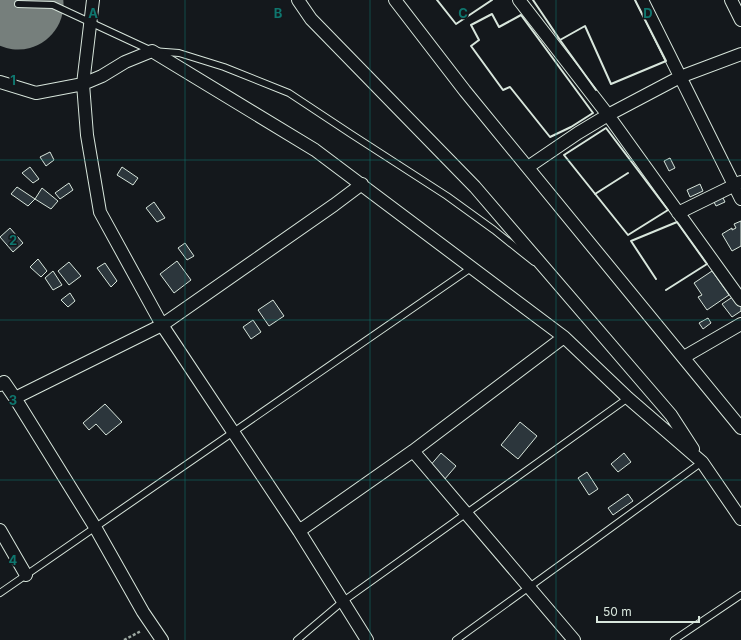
<svg xmlns="http://www.w3.org/2000/svg" width="741" height="640" viewBox="0 0 741 640" font-family="Inter,sans-serif">
  <style>
    .lines { fill: none; stroke-linecap: round; stroke-linejoin: round }
    .runway { stroke: #767f7c; stroke-width: 91 }
    .building { fill: #2c363c; stroke: #d8e6dc }
    .lane-casing { stroke: #d8e6dc; stroke-width: 8 }
    .street-casing { stroke: #d8e6dc; stroke-width: 14 }
    .path { stroke: #9da8a2; stroke-width: 2.5; stroke-dasharray: 3 2; stroke-linecap: butt }
    .lane { stroke: #14181c; stroke-width: 6 }
    .street { stroke: #14181c; stroke-width: 12 }
    .wall { stroke: #d8e6dc; stroke-width: 2 }
    .grid { fill: none; stroke: #0f766e; stroke-width: 1; stroke-opacity: 0.55 }
    .grid-label { font-size: 13px; text-anchor: middle; font-weight: bold; fill: #0f766e; stroke: #14181c; stroke-width: 3; stroke-linejoin: round; paint-order: stroke }
  </style>
  <rect width="100%" height="100%" fill="#14181c"/>
  <g class="lines">
    <path class="runway" d="M11 0 18 4"/>
  </g>
  <path class="building" d="M50 152 54 160 46 166 40 157Z
    M670 158 675 168 669 171 664 161Z
    M30 167 39 179 33 183 22 173Z
    M122 167 138 178 133 185 117 175Z
    M69 183 73 190 60 199 55 193Z
    M700 184 703 191 690 197 687 190Z
    M17 187 35 199 28 206 11 194Z
    M42 188 58 201 51 209 35 199Z
    M721 194 725 202 716 206 712 198Z
    M154 202 165 218 157 222 146 208Z
    M741 221V246L732 251 722 234 732 228V230L736 228 734 224Z
    M10 228 23 243 13 252 0 237Z
    M185 243 194 256 187 260 178 248Z
    M38 259 47 271 41 277 30 267Z
    M177 261 191 280 174 293 160 274Z
    M69 262 81 276 69 285 58 271Z
    M105 263 117 281 111 287 97 268Z
    M53 271 62 285 53 290 45 278Z
    M712 271 729 295 707 310 698 297 702 295 694 283Z
    M70 293 75 301 68 307 61 300Z
    M734 296 741 307V311L732 317 722 304Z
    M273 300 284 316 269 326 258 310Z
    M708 318 711 323 703 329 699 323Z
    M253 320 261 332 251 339 243 327Z
    M105 404 122 422 106 435 96 424 89 430 83 423Z
    M520 422 537 436 518 459 501 445Z
    M441 453 456 466 444 480 429 467Z
    M624 453 631 462 618 472 611 464Z
    M587 472 598 489 589 495 578 478Z
    M628 494 633 501 613 515 608 508Z"/>
  <g class="lines">
    <g class="lane-casing">
      <path id="lane" d="M18 4 53 5 152 51 179 53 224 67 289 93 351 134 447 196 494 230 534 262
        M0 593 471 268
        M297 640 342 602 628 398
        M456 640 702 462
        M674 640 741 595"/>
    </g>
    <g class="street-casing">
      <path id="street" d="M93 0 83 84 87 135 100 212 162 325 299 531 367 640
        M298 0 311 19 475 187 671 415 693 449
        M395 0 465 91 741 428
        M519 0 608 115 741 300
        M642 0 741 199
        M731 0 741 20
        M0 82 36 93 83 84 102 76 125 62 152 51 315 150 564 337 628 398 702 462 741 519
        M528 167 578 133 608 115 680 77 741 54
        M678 213 741 182
        M684 357 741 324
        M0 385 4 382 15 398 95 527 143 612 162 640
        M15 398 162 325 334 205 362 184
        M413 451 574 640
        M0 530 26 575
        M299 531 413 451 564 337"/>
    </g>
    <path class="path" d="M124 640 141 631"/>
    <use href="#lane" class="lane"/>
    <use href="#street" class="street"/>
    <path class="wall" d="M437 0 456 24 492 0
      M533 0 560 40 585 26 611 84 666 61 635 0
      M492 14 499 27 521 15 593 113 571 127 550 137 510 87 503 90 471 46 479 40 471 25Z
      M560 40 596 90
      M606 128 668 210 628 235 564 155Z
      M595 194 628 173
      M656 279 631 241 677 222 707 264 666 290"/>
  </g>
  <path class="grid" d="M185 0V640M370 0V640M556 0V640M0 160H741M0 320H741M0 480H741"/>
  <g class="grid-label">
    <text x="93" y="18">A</text>
    <text x="278" y="18">B</text>
    <text x="463" y="18">C</text>
    <text x="648" y="18">D</text>
    <text x="13" y="85">1</text>
    <text x="13" y="245">2</text>
    <text x="13" y="405">3</text>
    <text x="13" y="565">4</text>
  </g>
  <path d="M597 616v6h102v-6" fill="none" stroke="#d8e6dc" stroke-width="2"/>
  <text x="603" y="616" font-size="12" fill="#d8e6dc" stroke="#14181c" stroke-width="3" paint-order="stroke">50 m</text>
</svg>
